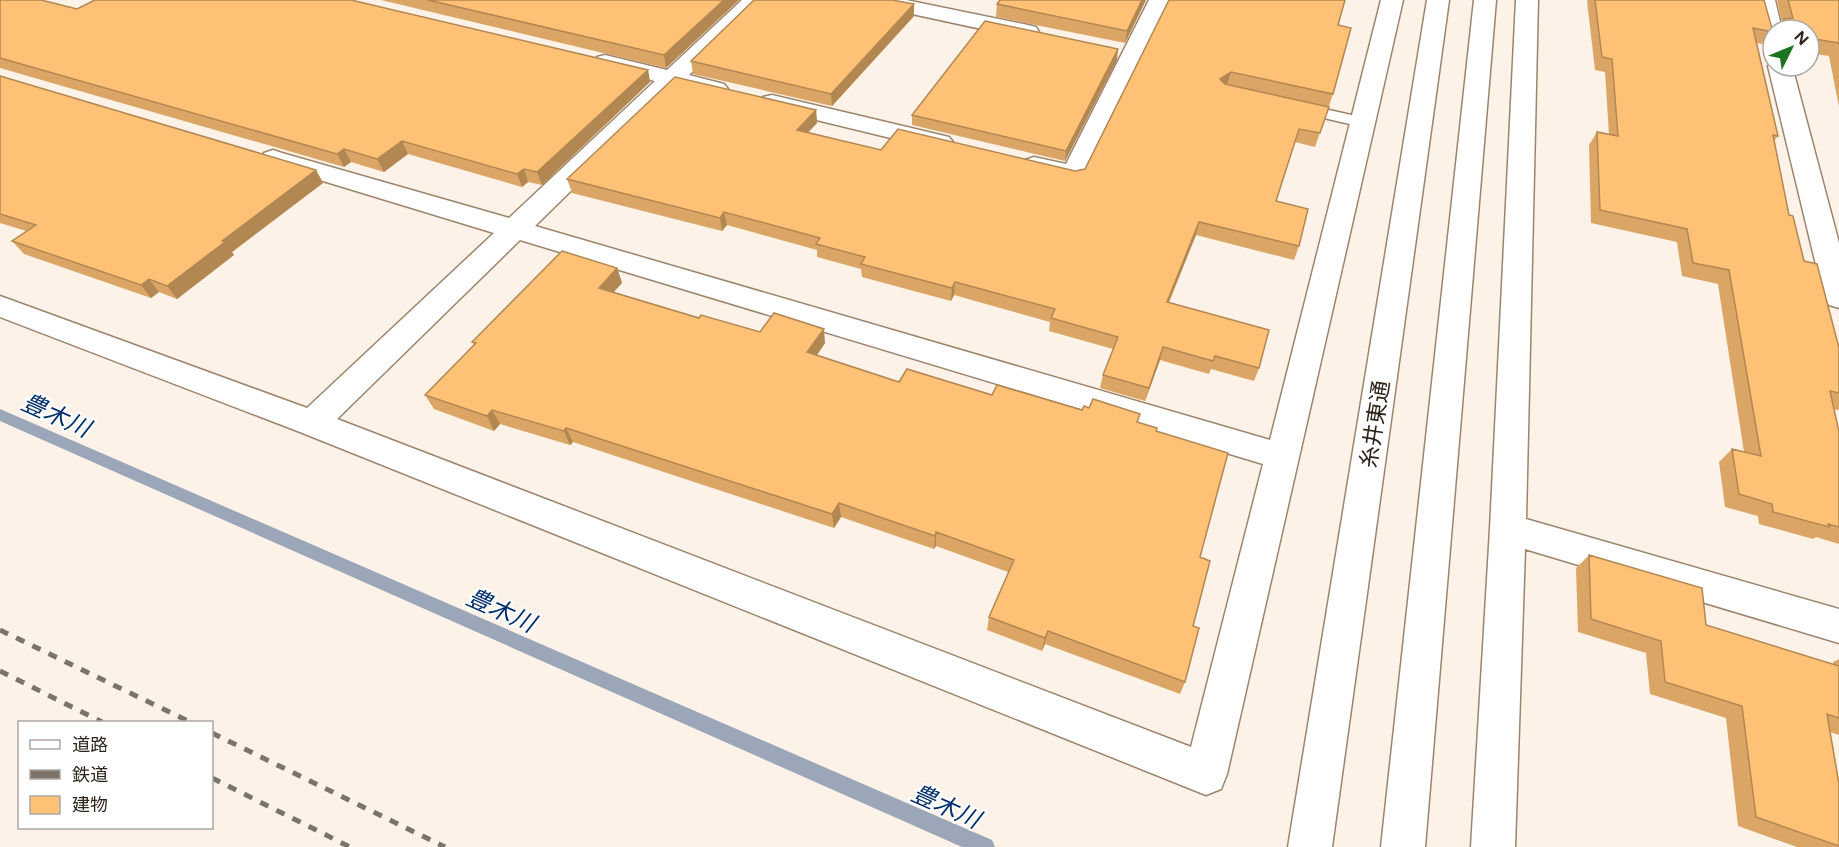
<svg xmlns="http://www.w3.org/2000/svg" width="1839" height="847" viewBox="0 0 1839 847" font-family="Figtree,'Noto Sans JP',sans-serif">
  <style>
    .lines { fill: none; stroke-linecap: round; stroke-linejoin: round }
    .stream { fill: #9ba6b8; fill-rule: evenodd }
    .lane-casing { stroke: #9c856c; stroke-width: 3 }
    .street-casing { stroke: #9c856c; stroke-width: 3 }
    .secondary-casing { stroke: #9c856c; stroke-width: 3 }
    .lane { fill: #fff; fill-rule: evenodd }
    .street { fill: #fff; fill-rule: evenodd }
    .secondary { fill: #fff; fill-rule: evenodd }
    .rail { stroke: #7c7369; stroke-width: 5; stroke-dasharray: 9 9; stroke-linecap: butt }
    .wall { fill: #dba665 }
    .shaded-wall { fill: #b28752 }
    .building { fill: #ffc175; stroke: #b28752; stroke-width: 1.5 }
    .labels { text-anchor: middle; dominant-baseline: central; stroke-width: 4.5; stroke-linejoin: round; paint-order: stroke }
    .street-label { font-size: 22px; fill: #2d241a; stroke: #fff }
    .water-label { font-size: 24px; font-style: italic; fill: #032f6d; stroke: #fff }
  </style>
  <rect width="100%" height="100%" fill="#fcf2e7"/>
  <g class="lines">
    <path class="stream" d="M0 409 992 840 995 847H962L0 421Z"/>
    <g class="lane-casing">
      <path id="lane" d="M1298 103 1369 119 1371 122 1363 127 1293 111 1290 108 1293 105Z"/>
    </g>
    <g class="street-casing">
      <path id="street" d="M742 0H765L689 75 724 84 728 89 724 94 716 96 677 87 535 226 1270 440 1381 0H1403L1227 774 1221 789 1206 795 300 432 0 317V296L307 408 494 233 264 163 260 158 264 153 273 150 282 153 509 218 655 81 597 67 594 62 597 57 605 55 667 70ZM520 240 1263 464 1191 747 337 419Z
        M864 0H906L1028 25 1036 27 1039 32 1036 37 1028 39 875 6 867 5Z
        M1149 0H1171L1083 180 1074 182 1025 170 1021 165 1025 160 1034 157 1066 164Z
        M1516 0H1538L1526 519 1839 609V643L1525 549 1515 847H1471L1490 529Z
        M1753 0H1775L1782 30H1773V44L1765 42 1762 37Z
        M1773 61V66H1792L1839 243V308L1829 305 1824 298 1768 66Z
        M772 95 949 137 953 142 949 147 940 150 763 107 760 102 763 97Z"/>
    </g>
    <g class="secondary-casing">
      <path id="secondary" d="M1427 0H1449L1332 847H1288Z
        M1474 0H1496L1425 847H1381Z"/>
    </g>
    <use href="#lane" class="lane"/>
    <use href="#street" class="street"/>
    <use href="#secondary" class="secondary"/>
    <path class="rail" d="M0 630 190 722
      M0 671 102 722
      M212 733 445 847
      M212 778 350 847"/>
  </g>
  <path class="wall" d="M0 0 77 9 648 70 650 82 542 185 528 182 522 187 408 154 384 172 351 162 344 167 0 68Z
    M381 0H739L666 68Z
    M1146 0 1125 43 996 17 997 4Z
    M1169 0 1338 25 1333 94 1315 147 1295 142 1276 201 1299 246 1294 260 1196 235 1169 303 1259 368 1254 381 1211 369 1209 374 1160 360 1145 401 1100 388 1103 375 1113 349 1049 331 1050 322 954 295 951 301 862 277 861 269 817 257V250L727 225 722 231 572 193 567 179 816 110 817 123 808 132 881 150 1075 171 1085 169Z
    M1588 0H1764L1772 30H1773V46L1757 43 1778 136 1774 141 1789 215 1804 261 1839 348V409L1838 410 1834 409 1839 432V544L1816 537 1813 539 1759 524 1758 516 1725 507 1719 462 1732 449 1744 452 1718 284 1682 276 1677 242 1591 223 1589 145 1597 132 1609 135 1605 72 1595 70 1587 1Z
    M1777 0H1839V107L1829 56 1809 53V30H1777L1782 23Z
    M914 4V16L832 106 693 74 691 61Z
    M1117 60 1065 161 912 125V115Z
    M0 76 316 170 323 183 232 252 234 255 177 299 159 292 151 298 24 254 12 241 26 231 0 223Z
    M617 268 622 283 613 292 699 318 760 332 825 343 817 355 899 382 1082 410 1089 408 1140 414 1137 423 1156 431 1200 557 1193 626 1185 682 1180 694 1045 644 1042 651 987 630 989 617 1008 572 936 546 934 549 841 517 834 528 573 442 570 445 500 424 494 431 434 409 425 395 474 345 472 342Z
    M1589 555 1706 625 1833 664V662L1839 659V735L1830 732 1839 784V847H1797L1738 826 1726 718 1650 694 1646 653 1578 632 1576 568Z"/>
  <path class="shaded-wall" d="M724 0H739L666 68 664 55Z
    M1142 0H1146L1125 43 1127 31Z
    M914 4V16L832 106 831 94Z
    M1118 49 1117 60 1065 161 1066 151Z
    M648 70 650 82 542 185 537 172Z
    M1231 72 1227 85 1217 92 1220 79Z
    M816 110 817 123 798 143 797 130Z
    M402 141 408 154 384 172 377 159Z
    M344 149 351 162 344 167 337 154Z
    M524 169 528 182 522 187 517 174Z
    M316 170 323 183 232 252 234 255 177 299 167 286 222 241Z
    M724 212 727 225 722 231 720 218Z
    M1199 222 1196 235 1163 315 1167 302Z
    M617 268 622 283 604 303 599 288Z
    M149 279 159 292 151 298 141 285Z
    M955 282 954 295 951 301 952 288Z
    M824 329 825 343 809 367 807 352Z
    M1163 347 1160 360 1145 401 1149 388Z
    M492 410 500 424 494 431 487 416Z
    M566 428 573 442 570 445 564 431Z
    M839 503 841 517 834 528 832 514Z
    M936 532V546L934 549 935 536Z
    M1048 631 1045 644 1042 651 1045 638Z"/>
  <path class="building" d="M0 0H41L77 9 95 0H351L648 70 537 172 524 169 517 174 402 141 377 159 344 149 337 154 0 58Z
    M428 0H724L664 55Z
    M754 0H892L914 4 831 94 691 61Z
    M1000 0H1142L1127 31 997 4Z
    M1169 0H1345L1338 25 1351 28 1333 94 1231 72 1220 79 1225 84 1329 107 1320 133 1299 129 1276 201 1308 209 1299 246 1199 222 1167 302 1269 330 1259 368 1215 356 1213 361 1163 347 1149 388 1103 375 1118 337 1051 318 1055 309 955 282 952 288 861 264 865 257 816 244 820 238 724 212 720 218 567 179 675 77 816 110 797 130 881 150 898 129 1075 171 1085 169Z
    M1595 0H1764L1773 32 1753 28 1778 136 1773 135 1789 215 1793 216 1804 261 1817 264 1839 348V393L1830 391 1839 432V527L1828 524 1829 527 1773 512 1772 504 1739 494 1732 449 1761 456 1729 270 1693 263 1687 229 1600 210 1597 132 1618 136 1612 59 1602 57Z
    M1788 0H1839V45V43L1809 38V30H1784V19L1793 18Z
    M985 21 1118 49 1066 151 912 115Z
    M0 76 316 170 222 241 225 242 167 286 149 279 141 285 12 241 36 225 0 214Z
    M562 251 617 268 599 288 699 318 701 315 760 332 774 313 824 329 807 352 899 382 907 369 992 395 997 385 1082 410 1084 406 1089 408 1093 399 1140 414 1137 422 1157 428 1156 431 1228 453 1200 557 1210 561 1193 626 1199 628 1185 682 1048 631 1045 638 989 617 1014 560 936 532 935 536 839 503 832 514 566 428 564 431 492 410 487 416 425 395 476 343 472 342Z
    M1589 555 1702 588 1706 625 1839 666V718L1827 714 1839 784V846L1756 817 1742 706 1665 682 1661 641 1591 619Z"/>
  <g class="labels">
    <g class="street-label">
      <text transform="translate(1375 424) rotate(-81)">糸井東通</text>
    </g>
    <g class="water-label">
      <text transform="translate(56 415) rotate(24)">豊木川</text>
      <text transform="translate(501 610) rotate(24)">豊木川</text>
      <text transform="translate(946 806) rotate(24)">豊木川</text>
    </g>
  </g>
  <rect x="18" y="721" width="195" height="108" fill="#ffffff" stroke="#aba7a3" stroke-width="1.5"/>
  <rect x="30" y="740" width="30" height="9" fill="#ffffff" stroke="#aba7a3" stroke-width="1.5"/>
  <text x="72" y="751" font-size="18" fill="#2d241a">道路</text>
  <rect x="30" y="770" width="30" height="9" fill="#7c7369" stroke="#aba7a3" stroke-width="1.5"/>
  <text x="72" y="781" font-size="18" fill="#2d241a">鉄道</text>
  <rect x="30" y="796" width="30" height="18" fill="#ffc175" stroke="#aba7a3" stroke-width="1.5"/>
  <text x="72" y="811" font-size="18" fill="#2d241a">建物</text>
  <g transform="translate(1791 48) rotate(47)"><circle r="28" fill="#ffffff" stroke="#aba7a3" stroke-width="1.5"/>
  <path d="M0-4.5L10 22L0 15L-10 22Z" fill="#1d731f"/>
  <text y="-9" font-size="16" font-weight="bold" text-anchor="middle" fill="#2d241a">N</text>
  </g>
</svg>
